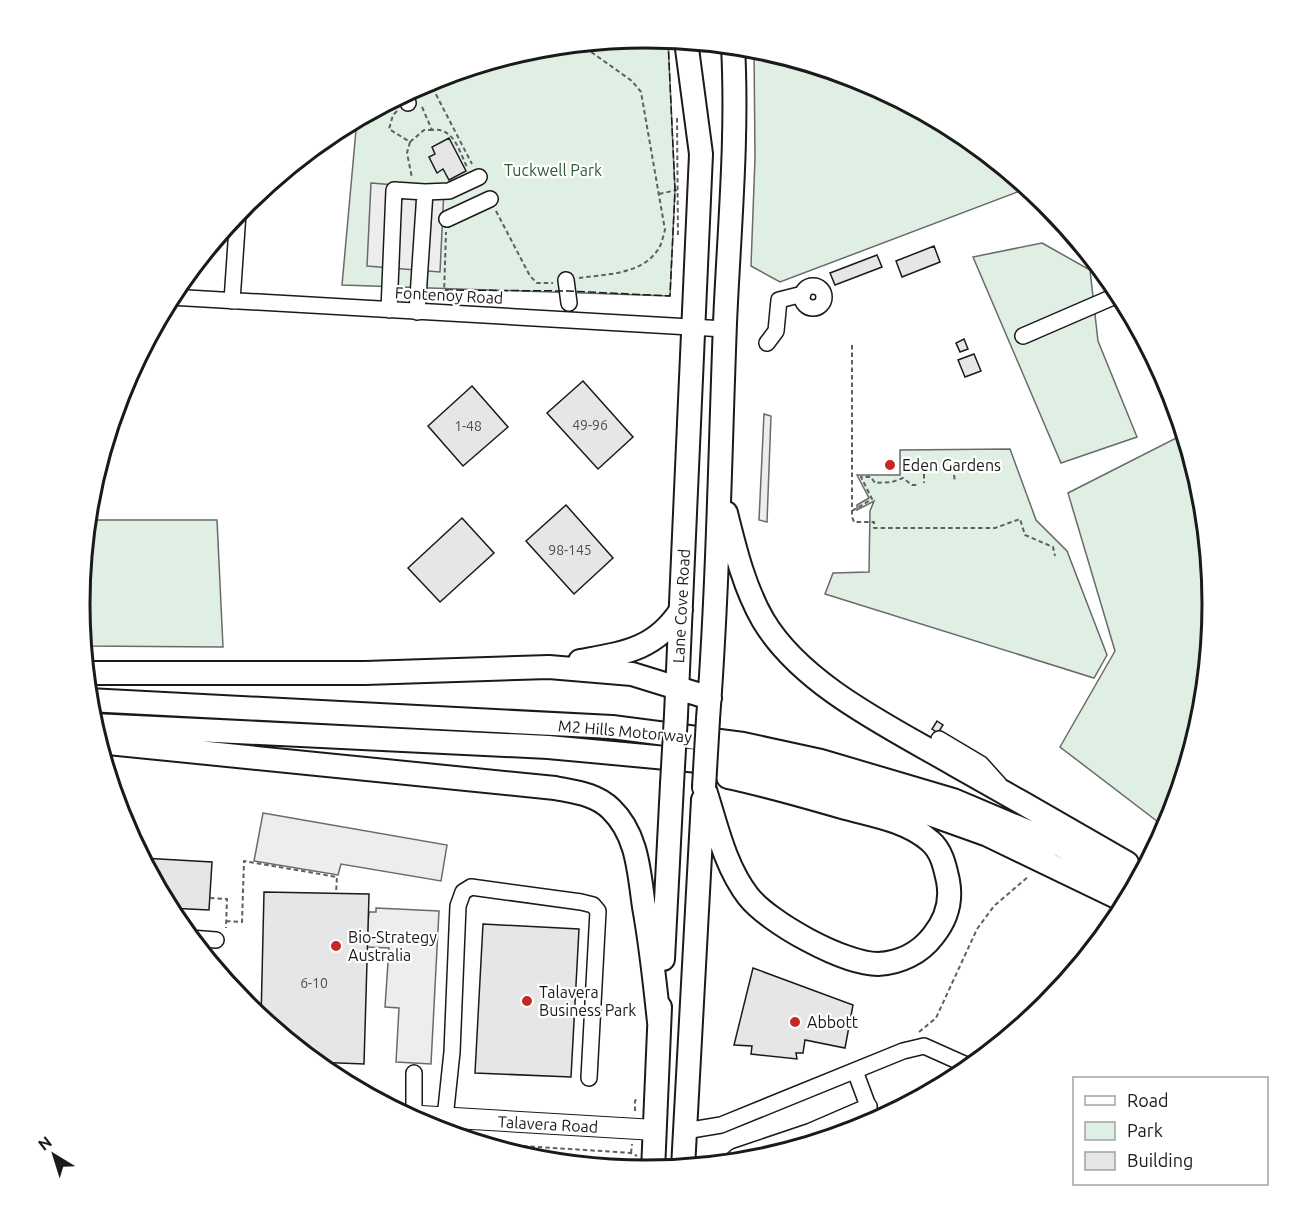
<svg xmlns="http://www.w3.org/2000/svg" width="1292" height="1209" viewBox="0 0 1292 1209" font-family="Ubuntu,sans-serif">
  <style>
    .green { fill: #e0efe3; stroke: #6a6a6a; stroke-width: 1.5 }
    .parking { fill: #ededed; stroke: #6a6a6a; stroke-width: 1.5 }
    .building { fill: #e6e6e6; stroke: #1a1a1a; stroke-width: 1.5 }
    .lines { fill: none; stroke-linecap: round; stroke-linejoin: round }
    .minor-casing { stroke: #1a1a1a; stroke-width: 18 }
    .major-casing { stroke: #1a1a1a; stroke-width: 22 }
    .highway-casing { stroke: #1a1a1a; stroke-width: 26 }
    .path { stroke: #5f5f5f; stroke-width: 2; stroke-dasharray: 4.5 3; stroke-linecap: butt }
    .minor { stroke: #fff; stroke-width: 15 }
    .major { stroke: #fff; stroke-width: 20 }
    .highway { stroke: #fff; stroke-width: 22 }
    .highway-bridge-casing { stroke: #1a1a1a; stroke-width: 26; stroke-linecap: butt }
    .highway-bridge { stroke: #fff; stroke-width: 22 }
    .fence { stroke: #1a1a1a; stroke-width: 1.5; stroke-dasharray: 8 3; stroke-linecap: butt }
    .poi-dot { fill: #c62828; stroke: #fff; stroke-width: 2 }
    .labels { text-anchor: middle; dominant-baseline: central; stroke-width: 4.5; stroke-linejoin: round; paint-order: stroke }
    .number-label { font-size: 14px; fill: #4d4d4d }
    .park-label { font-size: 16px; fill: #2b5a34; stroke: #fff }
    .street-label { font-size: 16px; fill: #1a1a1a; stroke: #fff }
    .poi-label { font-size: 16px; fill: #1a1a1a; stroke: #fff; text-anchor: start }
    .rim { fill: none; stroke: #1a1a1a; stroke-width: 3 }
  </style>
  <rect width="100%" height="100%" fill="#fff"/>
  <path class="green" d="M638 38 668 40 675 190 670 296 342 285 357 119 429 81 536 48Z
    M754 48 863 81 961 133 1028 188 780 282 751 266 755 158Z
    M1042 243 1090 270 1098 341 1137 437 1061 463 973 257Z
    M1184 434 1202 494 1213 605 1202 715 1166 828 1060 747 1115 651 1068 493Z
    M1010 449 1036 520 1067 551 1107 655 1094 678 825 594 833 573 869 572 870 511 874 501 857 510V505L869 498 857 475H900V450Z
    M87 520H217L223 647 83 646 79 604Z"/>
  <path class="parking" d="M371 183 444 189 440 272 367 266Z
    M764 414 771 416 767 522 759 520Z
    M263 813 447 845 441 881 341 864 338 875 254 861Z
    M376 908 439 911 431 1064 396 1062 399 1008 385 1007 389 948 366 947 369 912H376Z"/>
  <path class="building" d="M449 138 466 171 449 180 443 169 437 173 429 157 435 154 432 147Z
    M934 246 940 262 902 277 896 261Z
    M877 255 882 267 835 285 830 273Z
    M964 339 968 349 960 352 956 343Z
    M974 354 981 371 965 377 958 360Z
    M583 381 633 437 598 469 547 413Z
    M472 386 508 427 463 466 428 426Z
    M566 505 613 558 574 594 526 541Z
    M462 518 494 553 440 602 408 568Z
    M937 721 943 725 938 733 932 729Z
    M142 858 212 862 209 910 168 908Z
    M264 892 369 894 364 1064 314 1062 261 1019Z
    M483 924 579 929 571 1077 475 1073Z
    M753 968 853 1005 845 1048 805 1040 803 1053H796L797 1059 751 1054 752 1046 734 1045Z"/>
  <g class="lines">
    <g class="minor-casing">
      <path id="minor" d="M405 94 408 103
        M425 192 449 191 479 177
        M447 219 490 199
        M566 280 569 303
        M802 297a11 11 0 1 1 22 0a11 11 0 1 1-22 0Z
        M170 297 725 329
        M232 301 238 213
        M389 310 394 190 425 192 417 312
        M1023 336 1120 294
        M767 343 776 331 779 300 803 294
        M939 739 981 764 999 784
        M190 938 216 940
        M855 1071 874 1122
        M414 1116V1073
        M445 1118 452 1052 458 906 463 892 471 887 581 902 593 905 598 911 589 1078
        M685 1131 721 1125 903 1051 924 1046 971 1067
        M729 1163 737 1156 811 1131 869 1106"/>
    </g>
    <g class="major-casing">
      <path id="major" d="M404 1115 655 1130"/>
    </g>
    <g class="highway-casing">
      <path id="highway" d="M726 513C735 549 744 587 763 620 802 686 892 728 957 766 1014 798 1070 830 1127 863
        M580 661C624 653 655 650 681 610
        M86 673H365L549 667 632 674 710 698
        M88 700 612 727 743 744 821 761 953 800 1060 845 1136 884
        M676 715 701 154 686 41
        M708 719C718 587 720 455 725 323 729 231 738 138 733 46
        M93 725 548 747 731 764 777 771 828 781 918 810 988 835 1127 902
        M98 742 555 788C575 792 596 794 611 809 638 835 639 873 644 907 651 945 655 984 659 1022
        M704 787C716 823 724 865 748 896 769 923 844 964 878 964 900 963 920 953 933 936 946 920 952 902 948 881 945 867 942 851 930 841 907 820 870 815 842 807 804 796 766 785 728 777
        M663 959 672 784
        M683 1168 703 800
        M653 1171 660 1007"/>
    </g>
    <path class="path" d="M429 81 472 164
      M422 107 432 130C454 127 459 151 467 167
      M397 111 393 115 389 129 410 142 407 153 412 178
      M677 118 678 238
      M410 142 424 130H432
      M659 194 677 190
      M496 211 530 276 537 283H553
      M579 278C606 274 643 275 659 248 662 243 663 236 665 230L641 92 632 81 580 44
      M444 295 446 232
      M852 345V517L854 522H874V528H995L1020 519 1025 535 1053 547 1055 556
      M924 474V483
      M954 475 955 482
      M852 511 872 499 861 477H871L875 483 892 482 903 478 912 485H917
      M210 898 227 899 226 928
      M226 921 242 922 244 861 337 877 336 893
      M919 1032 936 1018 977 929 994 906 1029 876
      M635 1111V1101L638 1097
      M478 1143 631 1153 637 1156
      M631 1153 632 1144
      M702 1160 708 1165"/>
    <use href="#minor" class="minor"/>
    <use href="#major" class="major"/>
    <use href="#highway" class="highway"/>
    <g class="highway-bridge-casing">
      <path id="highway-bridge" d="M672 784 676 715
        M704 787 708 719"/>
    </g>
    <use href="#highway-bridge" class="highway-bridge"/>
    <path class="fence" d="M445 290 568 291 670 296 675 190 668 40"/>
  </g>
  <g class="poi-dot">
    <circle cx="890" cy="465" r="6"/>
    <circle cx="336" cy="946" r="6"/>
    <circle cx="527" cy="1001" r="6"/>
    <circle cx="795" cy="1022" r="6"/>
  </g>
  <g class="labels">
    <g class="number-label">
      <text x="590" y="425">49-96</text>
      <text x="468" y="426">1-48</text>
      <text x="570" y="550">98-145</text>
      <text x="314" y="983">6-10</text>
    </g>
    <g class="park-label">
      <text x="553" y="170">Tuckwell Park</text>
    </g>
    <g class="street-label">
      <text transform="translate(449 295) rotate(3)">Fontenoy Road</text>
      <text transform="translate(681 606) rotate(-87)">Lane Cove Road</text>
      <text transform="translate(625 731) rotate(5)">M2 Hills Motorway</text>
      <text transform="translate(548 1124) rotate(3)">Talavera Road</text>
    </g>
    <g class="poi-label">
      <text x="902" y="465">Eden Gardens</text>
      <text x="348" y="937">Bio-Strategy<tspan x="348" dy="18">Australia</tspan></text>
      <text x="539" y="992">Talavera<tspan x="539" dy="18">Business Park</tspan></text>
      <text x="807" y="1022">Abbott</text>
    </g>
  </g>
  <path d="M0 0H1292V1209H0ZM90 604a556 556 0 1 1 1112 0a556 556 0 1 1-1112 0Z" fill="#fff" fill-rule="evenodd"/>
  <path class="rim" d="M90 604a556 556 0 1 1 1112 0a556 556 0 1 1-1112 0Z"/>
  <rect x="1073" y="1077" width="195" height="108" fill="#ffffff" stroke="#a3a3a3" stroke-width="1.5"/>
  <rect x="1085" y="1096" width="30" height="9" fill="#ffffff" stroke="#a3a3a3" stroke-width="1.5"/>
  <text x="1127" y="1107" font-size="18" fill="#1a1a1a">Road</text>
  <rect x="1085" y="1122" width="30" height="18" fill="#e0efe3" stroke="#a3a3a3" stroke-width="1.5"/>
  <text x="1127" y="1137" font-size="18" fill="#1a1a1a">Park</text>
  <rect x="1085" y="1152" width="30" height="18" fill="#e6e6e6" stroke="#a3a3a3" stroke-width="1.5"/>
  <text x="1127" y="1167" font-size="18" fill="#1a1a1a">Building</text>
  <g transform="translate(54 1155) rotate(322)" stroke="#ffffff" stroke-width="4.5" paint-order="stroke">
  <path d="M0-4.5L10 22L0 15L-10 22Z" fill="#1a1a1a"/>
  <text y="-9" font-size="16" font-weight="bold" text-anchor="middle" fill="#1a1a1a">N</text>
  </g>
</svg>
